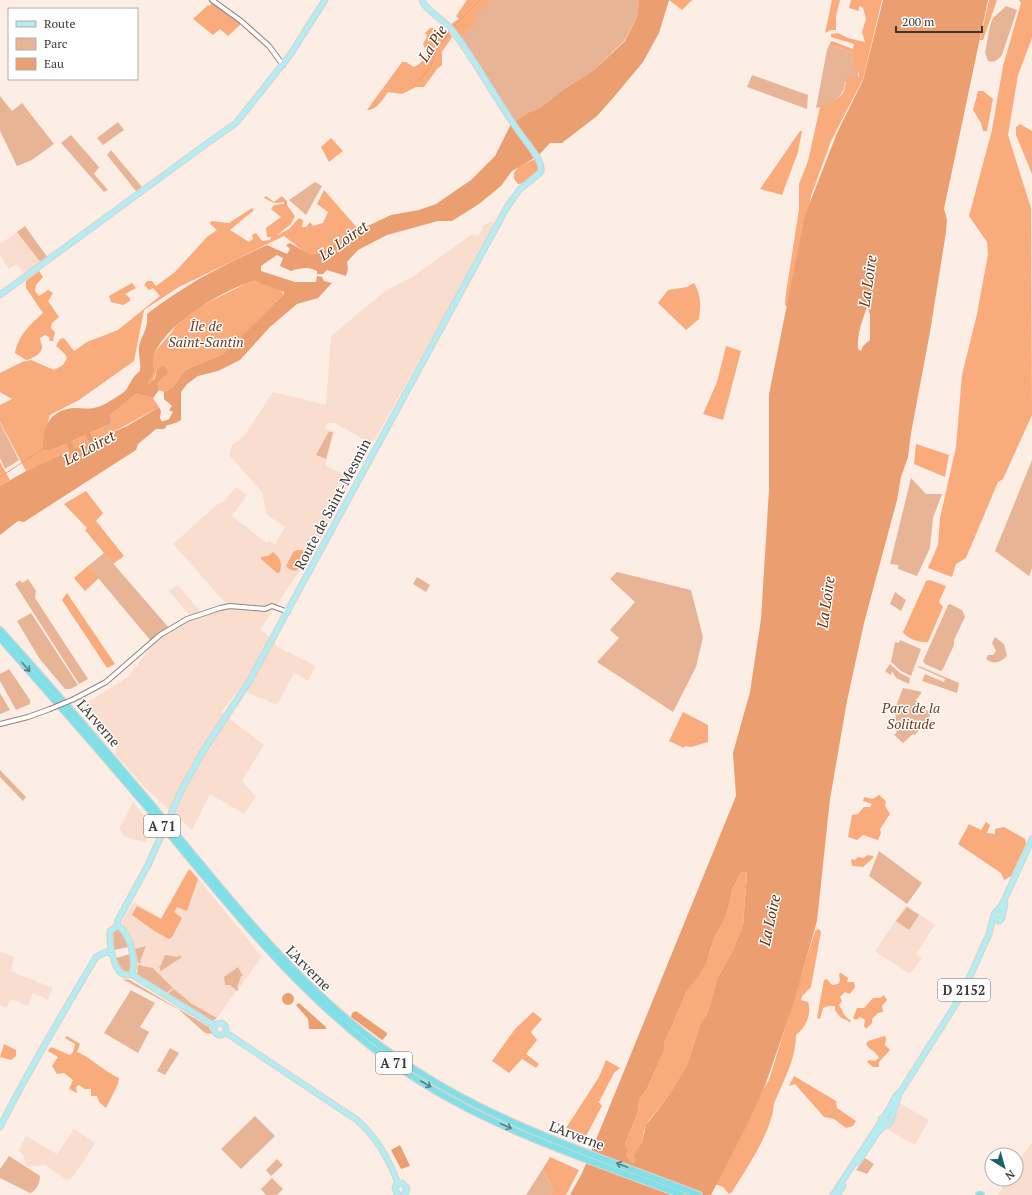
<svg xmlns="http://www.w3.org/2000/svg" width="1032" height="1195" viewBox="0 0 1032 1195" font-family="'PT Serif',serif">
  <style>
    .built { fill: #f9decf }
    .green { fill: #e8b496 }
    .forest { fill: #f9ab7c }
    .water { fill: #eb9e70; fill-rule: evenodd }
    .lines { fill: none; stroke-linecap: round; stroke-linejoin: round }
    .stream { stroke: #eb9e70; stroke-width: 1 }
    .river { stroke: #eb9e70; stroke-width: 5 }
    .minor-casing { stroke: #95837a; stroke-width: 6 }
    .major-casing { stroke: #d4d3d2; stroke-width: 7 }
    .highway-casing { stroke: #d4d3d2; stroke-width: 8 }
    .minor { stroke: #fff; stroke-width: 4 }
    .major { stroke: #b3ecf1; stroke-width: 5 }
    .highway { stroke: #80e0e7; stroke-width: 5.5 }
    .minor-bridge-casing { stroke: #95837a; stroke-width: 6; stroke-linecap: butt }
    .major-bridge-casing { stroke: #d4d3d2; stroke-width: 7; stroke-linecap: butt }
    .minor-bridge { stroke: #fff; stroke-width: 4 }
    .major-bridge { stroke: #b3ecf1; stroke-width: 5 }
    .oneway { stroke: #5b8283 }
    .labels { text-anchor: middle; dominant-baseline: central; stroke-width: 3; stroke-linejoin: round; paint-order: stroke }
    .shield { fill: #fefefe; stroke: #77726e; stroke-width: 1 }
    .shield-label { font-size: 13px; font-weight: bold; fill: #3d3631 }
    .park-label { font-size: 14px; font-style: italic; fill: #6d3b19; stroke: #fefefe }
    .street-label { font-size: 14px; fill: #3d3631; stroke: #fefefe }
    .water-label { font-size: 15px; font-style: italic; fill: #61300d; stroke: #fefefe }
  </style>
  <rect width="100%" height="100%" fill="#fdeee5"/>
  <path class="built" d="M492 221 494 224 483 246 374 441 368 442 335 423H327L325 429 335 431 325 465 353 479 307 564 295 577 260 630 275 640 276 646 316 666 308 681 294 673 277 705 249 693 242 686 221 712 264 745 242 781 256 797 244 814 210 794 192 830 145 788 115 754 117 746 115 741 84 708 86 703 128 677 150 648 161 637 192 618 169 591 178 585 200 611 201 615 229 607 173 544 219 503 224 501 236 487 247 495 232 516 267 543 269 541 275 544 285 527 267 515 262 492 229 455 232 445 241 439 246 433 273 392 326 405 331 336 385 291 411 278 472 234 478 236 483 228 482 226Z
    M17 232 41 263 24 273 16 264 9 269 0 255V244Z
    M133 802 153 827 145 843 124 836 119 829Z
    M189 867 262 957 216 1019 137 974 134 946 129 932 121 922 134 902 161 918Z
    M906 905 935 925 916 954 922 958 910 974 875 951Z
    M0 951 14 957 11 971 53 988 48 1000 33 993 28 1006 11 999 6 1008 0 1005Z
    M898 1102 929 1120 915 1145 886 1129 891 1123Z
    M74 1129 95 1143 76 1173 71 1178 67 1180 45 1165 27 1167 23 1154 18 1151 26 1136 57 1154Z
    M1032 1142V1195H998L1006 1179H1016V1165Z"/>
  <path class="green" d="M488 0H639L637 17 625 40 594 70 561 91 540 108 527 113 515 121 475 58 454 30Z
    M1006 6 1017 10 1002 55C998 60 995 63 988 61L985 53 990 26 993 18Z
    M830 43V45L854 53 859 78 845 82C845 97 830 105 816 108L827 50Z
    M752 75 808 95 807 109 747 87Z
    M0 96 12 111 22 103 54 144 32 160 17 166 0 131Z
    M118 122 124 130 103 145 97 138Z
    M71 135 99 167 94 174 108 190 104 192 61 143Z
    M111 150 142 187 136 191 107 155Z
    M315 182 322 186 306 215 289 200Z
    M25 226 48 258 41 263 17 232Z
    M0 423 19 460 5 469 0 458Z
    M329 432H333L326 459 316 455C318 452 327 434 329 432Z
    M1032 460V568L1029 576 995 551Z
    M911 478 926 494H942L933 518 930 548 917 576 898 569V565L890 564Z
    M104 553 169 628 151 641 88 566Z
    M617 572 691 590 703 637 696 667 673 712 597 662 619 638 610 630 635 602 610 579Z
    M417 577 430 585 426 592 413 584Z
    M28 579 36 591 35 598 88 679 79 684 15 584 20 580 22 583Z
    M895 592 906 600 901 611 890 604Z
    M950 604 962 610 965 617 954 640V645L943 669 941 671 925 664 923 661 948 605Z
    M31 613 78 685 70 689H65L39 658 17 621Z
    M995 637 1004 644 1007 656C1000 663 994 665 986 659L988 655H993L996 651 992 643Z
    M900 640 921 649 911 676 901 671 891 662 895 642 899 643Z
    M890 664 900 673 910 678 909 684 896 678 892 671 891 675 885 671Z
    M919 666 959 683 957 693 922 681 925 674 944 682 945 679 918 667Z
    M9 669 30 700V704L16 710 0 681V674Z
    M903 688 922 692 916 700 930 713V716L915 735 913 734 903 743 894 735 897 732 892 726 896 716 893 713Z
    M0 693 10 710 0 714Z
    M0 770 26 797 23 801 0 777Z
    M879 851 922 883 907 904 869 876Z
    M907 907 919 915 909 930 896 921Z
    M116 928 122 932 128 947 114 950 113 932Z
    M146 946 140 961 142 962 138 963 135 949Z
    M130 954 131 969 129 972 123 973 116 958Z
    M165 955 178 957 179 955 182 957 161 971 159 967H160Z
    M138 965 153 968 173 988 166 993 137 975Z
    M238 967 243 976H241L237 988 239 989 237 991 230 985H225L224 977Z
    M122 979 130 980 209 1027 212 1034 205 1033 178 1009Z
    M174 989 192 1004 217 1018 213 1021 167 994Z
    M131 990 155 1003 140 1027 149 1032 138 1053 104 1033Z
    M170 1048 179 1053 165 1075 157 1071Z
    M255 1116 275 1136 241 1169 221 1149Z
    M9 1156 40 1176C40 1182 37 1191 30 1193L0 1178V1169Z
    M865 1158 874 1164 867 1174 856 1170Z
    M277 1159 283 1165 271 1176 266 1170Z
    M542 1170 554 1189 550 1195H526Z
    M272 1178 283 1189 277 1195H266L261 1189Z"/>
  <path class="forest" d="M467 0H488L489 2 476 17 477 22 465 34 459 35 451 24 459 19 456 16Z
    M669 0H692L682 10Z
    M832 0H840L836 16V30H831L825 33Z
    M851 0H882L863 79 831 141 811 196 789 309 785 305 786 293 799 209V184L808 161 820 107C827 103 841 99 844 91 846 85 845 81 848 75L859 78V73L855 70 853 63 854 53 830 45V43L832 41 853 49 854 44 831 37V34L838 33 848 38 865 42 862 32 866 19 863 8 859 6V11L849 8Z
    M989 0H997L983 40H980Z
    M1019 0H1032V38L1018 75 1008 135 1031 208 1032 415 1003 479 998 482 966 558 956 564 952 577 928 568 938 545 940 518 956 447 962 375 977 314 988 254 987 242 969 216 992 130 1003 66 1021 3Z
    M212 1 241 24 228 36 220 29 213 35 193 19 208 5 210 6Z
    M430 28H435L439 32 448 31 452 37 442 52V65L437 69 424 87H416L402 94 388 92C383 99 376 111 367 110L402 62H406L414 67C421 64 424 59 427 53L423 44 427 36 425 33Z
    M978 91H983L993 99 987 131H983L981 123 973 110Z
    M1020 124 1032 131V174L1016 135V127Z
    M800 131H802L798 152 782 195 760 189Z
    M331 138 343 151 329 162 321 147Z
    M535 159 539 164 537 173 524 183 518 184 514 179V173L518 167Z
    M324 190 359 230 317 254 306 253 284 236 179 287 144 310 134 361 79 400 50 415 43 438V450L50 451 112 423 110 415 136 394 153 398 159 407 93 443 26 471 0 422V405L12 399 0 392V373L22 362 31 360 54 370 63 365 67 358 65 354 56 346 60 339 64 338 74 351 87 342 118 330 160 296 153 288 149 290 144 285 147 281H152L156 286 175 272 207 237 217 230 210 224 211 221 229 223 252 208 254 210 230 230 249 242 253 239 252 235 256 233 262 241 270 240 271 237H267L266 228 281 217 271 209 274 205 284 204V202L274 203 264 198 266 196 274 202 282 196 287 201V205L295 216 291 224 276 236 289 229 299 218 303 220 302 227H306L310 222 313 226 323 223 328 212 317 204Z
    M39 271 43 277 36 285 35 291 39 296 48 290 53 293 48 301 59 317 52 323 51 328 55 332 53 341H50L49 337 45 335 40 338C40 342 43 345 42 348 41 354 32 359 26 360L15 353C18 335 31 324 43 313L26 288V281Z
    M255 281 278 288 284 294 223 354 185 370 173 387 164 392 159 390 157 383 168 374 157 370 152 382 148 385C154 376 149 365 154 355 158 346 165 341 171 333 184 313 211 301 233 290 243 286 242 284 255 281Z
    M132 283 136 288 125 294 130 298V301L123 305 111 302 109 296Z
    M694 283C701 294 701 306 699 319L686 330 658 303 668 290 687 287Z
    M726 346 741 351 723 420 703 414 717 382Z
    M916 444 949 455 945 477 914 464Z
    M0 462 10 480 0 486Z
    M86 491 103 513 96 521 124 556 113 564 85 530 87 528 64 504Z
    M299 550H303L306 555 300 568 295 571 289 569 286 566 294 551Z
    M273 552C281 559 282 561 280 572L277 573 261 559V557L268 556Z
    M88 566 99 578 85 591 74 578Z
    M930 580 946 586 939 602 943 607 928 642C920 643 907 639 903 632L926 581Z
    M67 593 115 664 107 668 62 600Z
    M683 712 708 725V742L691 747 685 746 684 748 669 741Z
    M879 795 886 801 885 806 890 814 880 829 881 833 878 840 863 835 857 840 848 837 852 815 858 814 864 807H870L872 804 863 801 864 797 873 799Z
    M986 822 990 825 987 833 995 834V829L1004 827 1025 839 1026 844 1011 876 1004 880 1001 873 958 844 969 824 981 830Z
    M868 855 873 856V858L863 867 852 866 851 859 855 860 858 857 863 858Z
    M190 870 198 879 187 911 177 907 174 912 182 918 172 937 169 939 156 932 132 915 137 906 161 919 188 871Z
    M743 872H746L747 875 743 925 733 950 717 979 708 1012 700 1024 688 1063 669 1095 649 1120 644 1130 642 1142 636 1150V1159L633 1163 626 1156 625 1144 638 1112 639 1099 646 1091 664 1051V1044L687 991 698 977 710 952 715 936 723 923 729 906 732 890 740 874Z
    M819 929 821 932 811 987 802 996 801 1000 808 1002C812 1014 806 1027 796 1035 796 1060 783 1081 774 1104 773 1109 773 1114 771 1119 763 1145 746 1169 732 1192L729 1194 723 1187 715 1184 760 1094 769 1080 815 931Z
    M841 973 848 978 847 982H854L855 987 850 994 845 992 840 997 842 1001 839 1005 845 1016 851 1021 850 1022 840 1017 835 1010V1006H828L823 1008 820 1019 817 1018 824 980 827 979 832 985 838 984 840 981 839 974Z
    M884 995 887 1000 882 1006 883 1012 878 1013 872 1019V1023L866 1029 864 1026 865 1020 860 1017 856 1020 853 1018 857 1008H864L873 998H880Z
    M533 1012 542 1019 531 1032 537 1040 526 1054 539 1064 536 1068 522 1059 509 1073 492 1061 515 1029Z
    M67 1036 80 1044 77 1052C92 1058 103 1071 119 1078L118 1084 106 1108 99 1102 97 1096H91V1089H85L79 1085 76 1087 77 1093 69 1089 73 1080 64 1073 57 1074 52 1066 58 1057 48 1051 51 1047 70 1055 73 1052 75 1044 65 1038Z
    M885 1036 886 1039 885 1045 890 1050 879 1062V1067H873L867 1062 869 1060 875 1061 879 1058C876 1051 869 1050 866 1044L868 1041Z
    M4 1044 16 1050V1056L11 1060 0 1057Z
    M606 1060 620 1068 614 1073 599 1102 602 1106 586 1136 566 1128 599 1077Z
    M794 1076 836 1101 837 1108 856 1121 853 1126 846 1128 834 1119 824 1117 795 1084 789 1086Z
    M550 1157 579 1170 566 1195H550L554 1189 542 1170Z"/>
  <path class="water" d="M639 0H669L659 33 643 62 613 98 597 116 562 143H550L538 156 512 171 501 186 479 204 452 221H438L387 235 358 250 347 262 348 269 346 276 327 270 323 274H317V271C308 266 300 268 291 271L280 266 283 258 277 255 261 266V271L295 282H316L317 276 322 277 324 281 332 283 318 298 297 304 270 327 240 360 218 371 198 376 187 384 181 392V420L176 423 168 421 173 412 169 410 172 406 164 399V392L159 390 153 398 136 394 110 415 112 423 50 451 43 450C42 433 46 414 67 409 79 406 89 412 103 405 107 403 124 393 126 390 132 381 131 378 140 371 141 363 139 359 139 352 138 337 149 332 147 314 184 285 225 264 267 245L287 254 290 249 286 245 290 243 307 253 317 254 357 231 391 215 419 210 436 204 471 180 495 156 511 124 527 113 540 108 561 91 594 70 625 41 637 17ZM255 281 284 292V294L223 354 185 370 173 387 164 392 159 390 157 383 168 374 166 368 163 366 157 370 155 378 148 385 154 370C142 336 228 286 255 281Z
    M883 0H988L944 209 947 219 946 232 930 332 911 433 908 457 901 477 897 500 864 623 847 701 830 799 817 921 793 1005 766 1083 747 1125 711 1195H570L582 1173 602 1125 736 796 733 753 750 692 761 619 769 490V394L805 215 837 133 863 80ZM867 307 870 314V340L863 346 861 351 858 349C857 334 862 321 867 307ZM743 872H746L747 875 743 925 733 950 717 979 708 1012 700 1024 688 1063 669 1095 646 1125 642 1142 636 1150 634 1157 636 1159 633 1163 626 1156 627 1149 625 1144 638 1112 639 1099 646 1091 664 1051V1044L687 991 698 977 706 963 715 936 723 923 729 906 732 890 740 874Z
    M159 407 161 411 160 418 162 422H165L166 427 164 429H156L138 444 136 450 24 522 18 521 0 535V486L26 471 127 426Z
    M282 999a6 6 0 1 1 12 0a6 6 0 1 1-12 0Z
    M299 1003 326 1027V1029H309L308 1019 296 1005Z
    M356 1011 387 1033V1035L382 1040 351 1017 352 1013Z
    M400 1145 410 1166 401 1169 391 1150Z"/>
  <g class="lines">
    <path class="stream" d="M453 27 480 0
      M419 81 431 66 436 51 450 31
      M0 477 43 449"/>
    <path class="river" d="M159 425 173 421 174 418
      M85 428 95 448
      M69 438 67 439 75 457"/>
    <g class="minor-casing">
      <path id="minor" d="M212 0 241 21 269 46 283 65
        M74 699 106 682 160 635 187 619 220 608 230 606 265 609 272 606 288 612
        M0 724 28 717 50 709"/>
    </g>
    <g class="major-casing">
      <path id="major" d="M0 295 209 142 236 123 290 55 325 0
        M182 789 202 753 250 680 507 207 520 189 541 172C543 162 531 148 525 140 498 105 479 65 452 30 445 21 424 9 422 0
        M994 918 999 921 1002 918 1005 904
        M117 926 118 920 148 865
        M117 926 110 931C109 942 113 981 131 974
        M117 926C129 929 138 964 131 974
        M131 974 215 1026
        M214 1029a6 6 0 1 1 12 0a6 6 0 1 1-12 0Z
        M225 1032 357 1120C377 1138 389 1158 398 1184
        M899 1095 890 1122 887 1125H883L881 1119 885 1116 896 1096 901 1091 961 996 989 934 994 914 1002 905 1032 839
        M0 1127C29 1069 63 1013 96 957L106 952 112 953
        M858 1162 877 1133 885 1125
        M398 1195 395 1189 396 1185 402 1183 407 1188 406 1192 403 1195
        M833 1195 881 1122
        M837 1195 843 1186"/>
    </g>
    <g class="highway-casing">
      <path id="highway" d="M0 630C59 695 116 762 172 829 248 921 315 1006 417 1071 504 1127 604 1158 699 1195
        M0 638C53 698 106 758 157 819 234 912 308 1007 410 1075 491 1129 592 1161 682 1195
        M979 1195H981"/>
    </g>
    <use href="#minor" class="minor"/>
    <use href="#major" class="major"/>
    <use href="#highway" class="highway"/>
    <g class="minor-bridge-casing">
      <path id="minor-bridge" d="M50 709 74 699"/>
    </g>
    <g class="major-bridge-casing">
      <path id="major-bridge" d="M148 865 182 789"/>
    </g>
    <use href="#minor-bridge" class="minor-bridge"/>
    <use href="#major-bridge" class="major-bridge"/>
  </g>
  <defs><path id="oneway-shaft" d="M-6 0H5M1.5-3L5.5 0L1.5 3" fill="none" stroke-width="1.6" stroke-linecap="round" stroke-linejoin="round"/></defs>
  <g class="oneway">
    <use href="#oneway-shaft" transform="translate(26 667) rotate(49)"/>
    <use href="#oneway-shaft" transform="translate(426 1084) rotate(30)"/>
    <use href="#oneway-shaft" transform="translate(506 1126) rotate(24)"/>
    <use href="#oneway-shaft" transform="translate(622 1165) rotate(-159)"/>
  </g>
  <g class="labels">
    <g class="shield">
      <rect x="144" y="815" width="36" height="22" rx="3"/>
      <rect x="938" y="979" width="52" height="22" rx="3"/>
      <rect x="376" y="1052" width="36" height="22" rx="3"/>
    </g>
    <g class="shield-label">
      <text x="162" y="826">A 71</text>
      <text x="964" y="990">D 2152</text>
      <text x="394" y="1063">A 71</text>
    </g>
    <g class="park-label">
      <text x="206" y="325">Île de<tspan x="206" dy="16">Saint-Santin</tspan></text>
      <text x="911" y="707">Parc de la<tspan x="911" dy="16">Solitude</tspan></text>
    </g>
    <g class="street-label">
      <text transform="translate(332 504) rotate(-62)">Route de Saint-Mesmin</text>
      <text transform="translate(99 723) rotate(49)">L'Arverne</text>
      <text transform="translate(309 968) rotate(45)">L'Arverne</text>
      <text transform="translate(577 1135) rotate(21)">L'Arverne</text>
    </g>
    <g class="water-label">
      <text transform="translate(432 43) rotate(-58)">La Pie</text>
      <text transform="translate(343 240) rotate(-35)">Le Loiret</text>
      <text transform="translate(867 281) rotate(-82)">La Loire</text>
      <text transform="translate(89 447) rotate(-28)">Le Loiret</text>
      <text transform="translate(825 602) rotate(-82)">La Loire</text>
      <text transform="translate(769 920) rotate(-78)">La Loire</text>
    </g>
  </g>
  <rect x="8" y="8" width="130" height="72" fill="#fefefe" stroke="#b1aeac"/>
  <rect x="16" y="21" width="20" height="6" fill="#b3ecf1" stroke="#b1aeac"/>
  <text x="44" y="28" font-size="12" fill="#3d3631">Route</text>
  <rect x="16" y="38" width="20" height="12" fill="#e8b496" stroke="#b1aeac"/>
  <text x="44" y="48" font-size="12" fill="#3d3631">Parc</text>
  <rect x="16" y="58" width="20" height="12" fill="#eb9e70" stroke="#b1aeac"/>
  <text x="44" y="68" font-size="12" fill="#3d3631">Eau</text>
  <g transform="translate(1004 1167) rotate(143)"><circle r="19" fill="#fefefe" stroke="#b1aeac"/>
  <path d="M0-3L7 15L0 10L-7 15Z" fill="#17656b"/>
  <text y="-6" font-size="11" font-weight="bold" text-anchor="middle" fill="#3d3631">N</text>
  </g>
  <path d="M896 26v6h86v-6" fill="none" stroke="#3d3631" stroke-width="2"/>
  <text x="902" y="26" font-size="12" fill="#3d3631" stroke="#fefefe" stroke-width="3" paint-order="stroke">200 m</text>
</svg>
